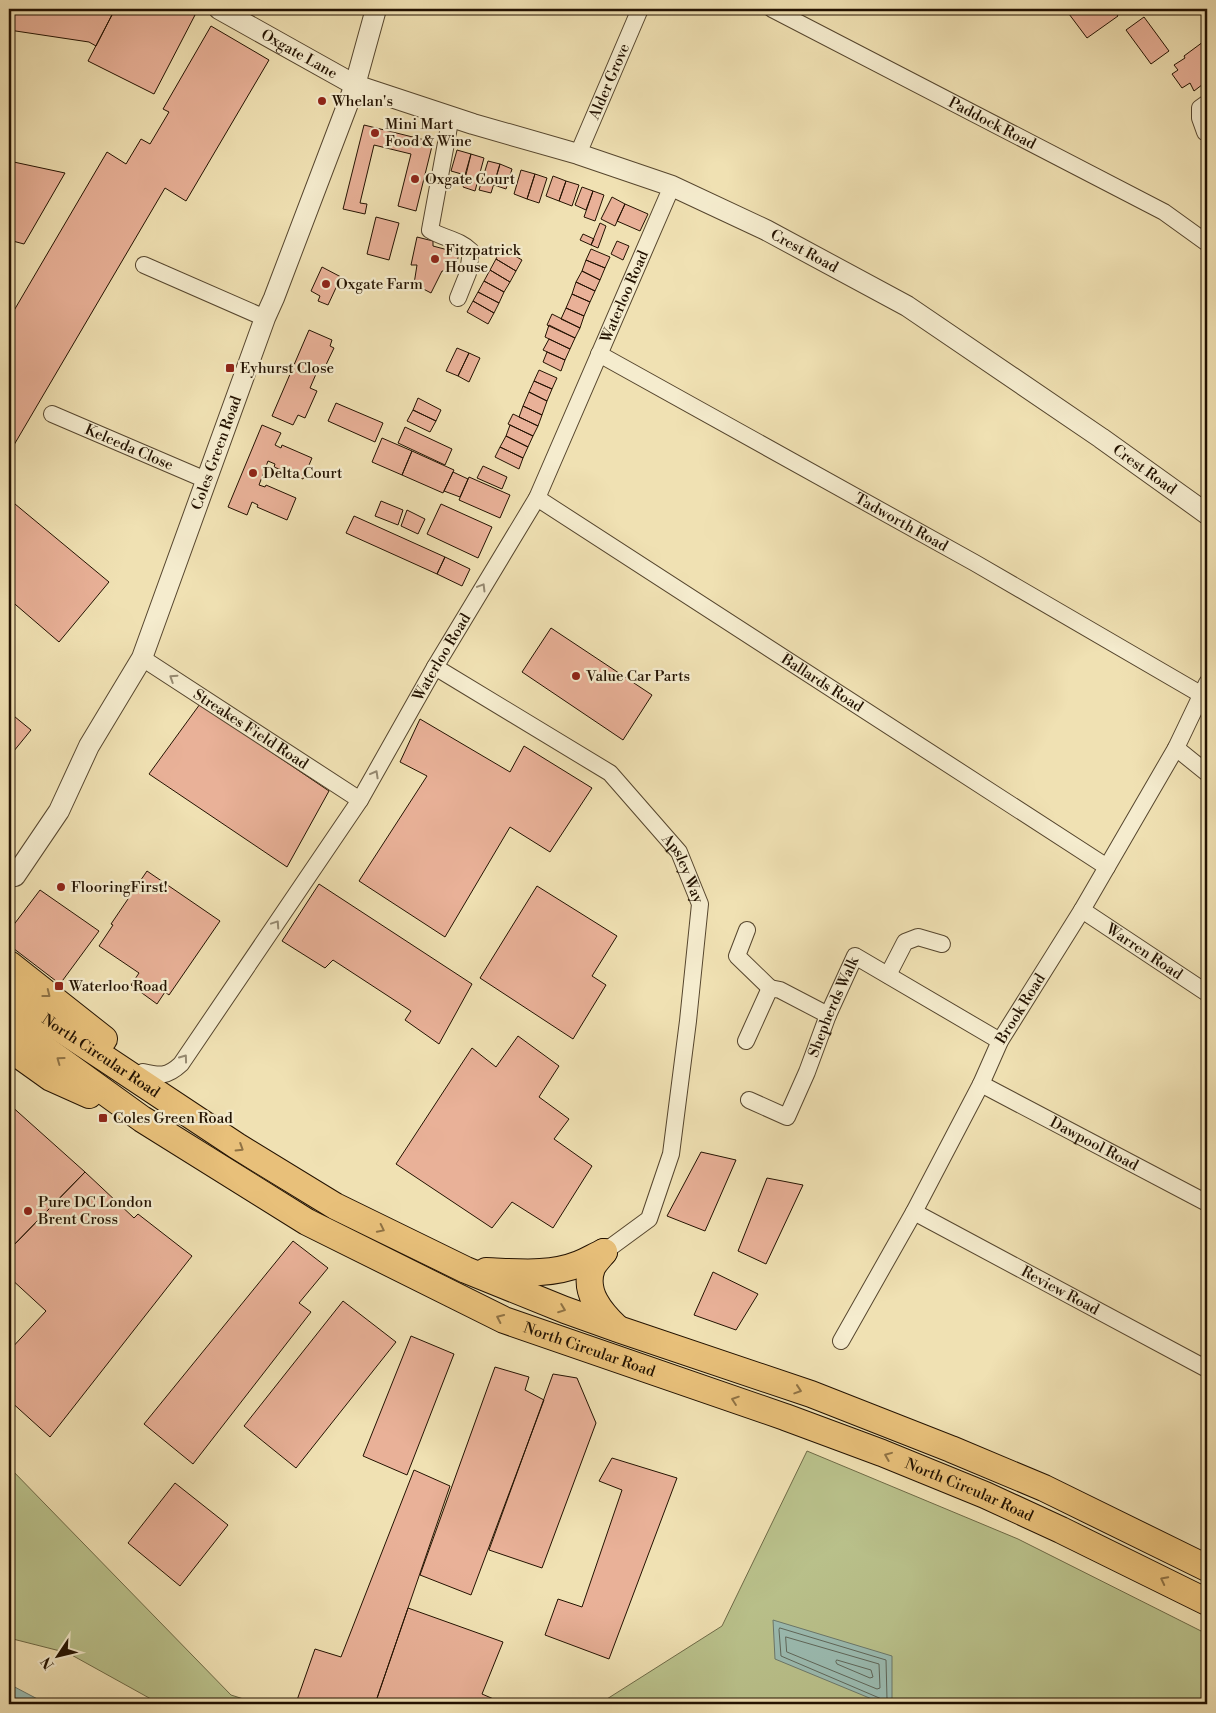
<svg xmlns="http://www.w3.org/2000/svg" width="1216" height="1713" viewBox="0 0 1216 1713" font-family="'Libre Bodoni',serif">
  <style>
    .green { fill: #bac28c; stroke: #6e6a46 }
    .water { fill: #9bbcb2; stroke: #6b786b }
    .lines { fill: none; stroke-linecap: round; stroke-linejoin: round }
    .shore { stroke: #5f675a; stroke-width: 1 }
    .building { fill: #e9b198; stroke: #231201 }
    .minor-casing { stroke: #56462e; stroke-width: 18 }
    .tertiary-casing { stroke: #56462e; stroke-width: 22 }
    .trunk-casing { stroke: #231201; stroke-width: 28 }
    .minor { stroke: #f5ecce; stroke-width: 16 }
    .tertiary { stroke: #f5ecce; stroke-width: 20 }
    .trunk { stroke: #e8c07a; stroke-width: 26 }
    .oneway { stroke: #968a72 }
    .oneway2 { stroke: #8f7244 }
    .poi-dot { fill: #8f2418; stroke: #f5ecce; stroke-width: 2 }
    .labels { text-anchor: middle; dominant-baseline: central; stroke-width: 4.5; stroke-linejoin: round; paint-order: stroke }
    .street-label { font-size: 15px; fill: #231201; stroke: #f5ecce }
    .poi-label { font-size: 15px; fill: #231201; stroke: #f5ecce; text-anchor: start }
  </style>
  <rect width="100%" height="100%" fill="#f0e1b3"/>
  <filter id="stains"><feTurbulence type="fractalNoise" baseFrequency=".004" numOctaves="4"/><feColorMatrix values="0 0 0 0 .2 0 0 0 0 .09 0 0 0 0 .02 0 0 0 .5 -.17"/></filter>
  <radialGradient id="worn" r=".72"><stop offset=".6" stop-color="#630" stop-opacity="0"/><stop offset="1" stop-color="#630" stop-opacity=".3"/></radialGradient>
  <path class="green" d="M807 1451 1018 1539 1207 1634V1704H599L722 1626Z
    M9 1467 231 1695 259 1704H160L68 1653 9 1638Z"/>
  <path class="water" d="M773 1620 892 1656V1704H884L775 1659Z
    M9 1684 47 1704H9Z"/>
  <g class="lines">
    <path class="shore" d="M780 1628 886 1660 887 1699 884 1700 781 1656 779 1630Z
      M786 1637 879 1664 880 1688 877 1689 787 1652Z
      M837 1660 871 1670 873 1677 870 1678 837 1664 836 1662Z"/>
  </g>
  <path class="building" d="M9 9H115L96 46 89 42 9 30Z
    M115 9H183L195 15 154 94 88 61Z
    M1068 9H1113L1118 16 1087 38 1066 10Z
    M1144 17 1169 51 1151 64 1126 30Z
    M211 26 269 60 186 201 165 188 11 450 9 449V319L107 152 126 164 141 139 150 144 169 112 163 109Z
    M1207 39V81L1194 91 1190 83 1182 88 1172 74 1178 70 1174 65 1185 58 1184 56Z
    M364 125 433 142 416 211 398 206 411 154 374 145 360 203 367 204 365 214 343 209Z
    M457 150 471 154 465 175 451 171Z
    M471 154 484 158 475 191 463 187Z
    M9 161 65 173 24 244 9 240Z
    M488 161 500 164 491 193 479 190Z
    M500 164 512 169 506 189 494 185Z
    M521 170 535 174 527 199 514 194Z
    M535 174 547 178 539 203 527 199Z
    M553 176 566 181 559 201 546 196Z
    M566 181 579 185 572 206 559 201Z
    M582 187 593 191 586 210 575 205Z
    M593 191 604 195 595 221 584 217Z
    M612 197 625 204 615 226 601 219Z
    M625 204 648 214 640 231 617 221Z
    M376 217 399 223 389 260 367 254Z
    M600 223 606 226 598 248 591 245Z
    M583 234 594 239 591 245 580 240Z
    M417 237 433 241V246L459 253 455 272 442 271 431 293 414 284 417 265H411Z
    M617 241 629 246 623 260 611 254Z
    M501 248 522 260 516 271 496 259Z
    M591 249 610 257 605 268 586 260Z
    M496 259 516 271 510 282 490 270Z
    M586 260 605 268 600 280 582 271Z
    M322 267 341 277 328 305 318 301 320 296 311 291Z
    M490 270 510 282 504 292 484 281Z
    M582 271 600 280 595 291 576 282Z
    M484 281 504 292 499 303 478 292Z
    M576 282 595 291 590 302 572 294Z
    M478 292 499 303 494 313 473 301Z
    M572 294 590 302 584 316 566 308Z
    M473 301 494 313 488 324 467 312Z
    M566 308 584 316 580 328 561 319Z
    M552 314 580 328 575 338 547 325Z
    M549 325 575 338 570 349 545 337Z
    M309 330 332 340 330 346 334 348 324 369 319 367 310 388 317 391 305 418 298 415 293 425 272 416Z
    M549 339 570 349 565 360 543 350Z
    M457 348 469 353 458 376 446 371Z
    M547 352 565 360 561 371 543 362Z
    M469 353 480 358 469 382 458 376Z
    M539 370 557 378 552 389 534 381Z
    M534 381 552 389 547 401 529 392Z
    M529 392 547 401 542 415 523 406Z
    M418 398 441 410 436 421 413 410Z
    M336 403 383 423 375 442 328 421Z
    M523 406 542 415 538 426 519 417Z
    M413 410 436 421 430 432 407 421Z
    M513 414 538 426 533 436 508 424Z
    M262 425 281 433 275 445 281 448 282 445 312 458 303 479 274 467 275 464 268 461 259 485 265 487 266 485 296 498 287 520 257 507 258 505 252 502 247 515 228 507Z
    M510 425 533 436 528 447 506 436Z
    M405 427 452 449 445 465 398 443Z
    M506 436 528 447 523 458 500 447Z
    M382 438 412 451 402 475 372 462Z
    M500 447 523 458 519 469 495 457Z
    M412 451 454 470 443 493 402 475Z
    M483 466 507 477 502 489 477 478Z
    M453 472 468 479 460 497 444 491Z
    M469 477 510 495 500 518 459 500Z
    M9 499 109 582 59 642 9 599Z
    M381 501 403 510 398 525 375 516Z
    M441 504 492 527 478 558 427 534Z
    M407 510 425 519 418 534 401 526Z
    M354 516 445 557 437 574 346 533Z
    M445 557 470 569 462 586 437 574Z
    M551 628 652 695 623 740 522 672Z
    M200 704 329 791 287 867 149 774Z
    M9 712 31 730 9 757Z
    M420 719 510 772 524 746 592 788 550 852 510 827 445 937 359 881 427 776 400 762Z
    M147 871 220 921 169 995 165 992 157 1004 131 985 139 973 99 946 113 925 111 924Z
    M319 884 472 984 439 1044 405 1020 411 1011 333 960 325 968 282 941Z
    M537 886 617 936 592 976 606 985 573 1039 480 978Z
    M40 890 99 931 60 984 9 945V931Z
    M518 1036 559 1066 539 1097 569 1119 554 1139 592 1166 553 1228 512 1202 492 1228 396 1164 472 1048 496 1067Z
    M9 1104 85 1172 9 1250Z
    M701 1152 736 1160 705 1231 667 1216Z
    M85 1172 134 1218 138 1214 192 1256 50 1437 9 1400V1351L46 1311 9 1277V1250Z
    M767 1178 803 1185 766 1264 738 1251Z
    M293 1241 328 1268 299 1303 311 1312 193 1464 144 1424Z
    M713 1272 758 1294 736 1330 694 1315Z
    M343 1301 396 1342 296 1468 244 1426Z
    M411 1336 454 1354 407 1475 363 1456Z
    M495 1367 529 1377 525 1390 544 1400 471 1595 420 1575Z
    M553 1374 577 1378 596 1423 542 1568 489 1550Z
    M612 1458 677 1478 609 1659 545 1635 558 1599 582 1607 622 1490 599 1481Z
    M414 1470 450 1486 375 1704 296 1703 315 1649 341 1657Z
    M175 1483 228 1525 180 1586 128 1543Z
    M408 1608 503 1642 482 1694 505 1704H375Z"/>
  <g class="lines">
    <g class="minor-casing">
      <g id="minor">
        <path id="s1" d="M772 9 1164 212 1207 243"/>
        <path d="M1207 103 1200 108V118L1205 132H1207"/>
        <path d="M451 116 430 230C444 239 459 239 471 251L468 273 458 298"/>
        <path id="s2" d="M578 154 640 9"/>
        <path d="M144 265 265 318"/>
        <path id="s3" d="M599 354 975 563 1202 695"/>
        <path id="s4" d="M52 414 206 480"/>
        <path id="s5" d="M537 498 1107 867"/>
        <path id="s6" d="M142 658 360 800"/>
        <path id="s7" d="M435 667 610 773 679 852 700 904 688 1021 671 1154 649 1219 604 1252"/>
        <path d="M1176 748 1207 773"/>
        <path id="s8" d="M1082 910 1207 993"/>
        <path d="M747 930 737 956 770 988"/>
        <path d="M888 975 905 942 918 937 942 944"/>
        <path d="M746 1041 770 988 780 990 828 1015"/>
        <path id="s9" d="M143 1072C160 1076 167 1077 181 1064L360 800 435 667 537 498 672 186"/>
        <path id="s10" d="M981 1084 1207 1203"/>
        <path id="s11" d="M749 1100 787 1117 807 1072 828 1015 855 956 1000 1041"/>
        <path id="s12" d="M914 1212 1207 1369"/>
        <path id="s13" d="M841 1341 914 1212 981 1084 1000 1041 1082 910 1176 748 1207 683"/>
      </g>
    </g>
    <g class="tertiary-casing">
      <g id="tertiary">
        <path id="s14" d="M219 9 355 85 473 124 578 154 672 186 766 230 907 306 1101 438 1207 514"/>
        <path id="s15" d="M15 876 59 811 89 746 142 658 265 318 274 298 355 85 376 9"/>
      </g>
    </g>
    <g class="trunk-casing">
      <g id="trunk">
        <path d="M9 964 104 1039"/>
        <path id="s16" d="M9 992 20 1002 237 1146 335 1206 466 1270 565 1310 621 1330 811 1394 951 1449 1044 1488 1207 1568"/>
        <path id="s17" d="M9 1023 142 1119 307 1222 504 1320 785 1417 882 1453 985 1495 1061 1530 1207 1602"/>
        <path d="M9 1048 51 1078 89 1095"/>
        <path d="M604 1252C600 1257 594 1263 592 1268 583 1292 601 1313 617 1328"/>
        <path d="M486 1271C517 1272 549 1276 579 1264 587 1261 595 1256 604 1252"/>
      </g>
    </g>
    <use href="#minor" class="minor"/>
    <use href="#tertiary" class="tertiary"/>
    <use href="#trunk" class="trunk"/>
  </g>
  <defs><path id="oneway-chevron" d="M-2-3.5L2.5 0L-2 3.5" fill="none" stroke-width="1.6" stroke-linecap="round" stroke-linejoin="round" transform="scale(1.25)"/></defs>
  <g class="oneway">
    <use href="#oneway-chevron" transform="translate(482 587) rotate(-59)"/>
    <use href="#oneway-chevron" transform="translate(173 678) rotate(-147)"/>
    <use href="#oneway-chevron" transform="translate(375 774) rotate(-61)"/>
    <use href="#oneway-chevron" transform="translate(276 924) rotate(-56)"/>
    <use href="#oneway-chevron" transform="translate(184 1058) rotate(-54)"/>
  </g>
  <g class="oneway2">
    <use href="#oneway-chevron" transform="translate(47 994) rotate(38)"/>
    <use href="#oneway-chevron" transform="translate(60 1060) rotate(-144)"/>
    <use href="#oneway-chevron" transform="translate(240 1148) rotate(32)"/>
    <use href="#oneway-chevron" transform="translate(381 1229) rotate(26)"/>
    <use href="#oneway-chevron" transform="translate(562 1309) rotate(21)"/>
    <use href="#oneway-chevron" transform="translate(500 1318) rotate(-155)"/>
    <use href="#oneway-chevron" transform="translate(798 1390) rotate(18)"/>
    <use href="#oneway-chevron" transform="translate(735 1400) rotate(-161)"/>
    <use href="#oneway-chevron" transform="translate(888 1456) rotate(-158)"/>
    <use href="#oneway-chevron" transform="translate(1164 1580) rotate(-153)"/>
  </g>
  <g class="poi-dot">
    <circle cx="322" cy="101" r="5"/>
    <circle cx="375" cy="133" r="5"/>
    <circle cx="415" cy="179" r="5"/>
    <circle cx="435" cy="259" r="5"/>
    <circle cx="326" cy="284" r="5"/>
    <rect x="225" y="363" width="10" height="10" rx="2.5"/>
    <circle cx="253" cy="473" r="5"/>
    <circle cx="576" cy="676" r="5"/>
    <circle cx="61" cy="887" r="5"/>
    <rect x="54" y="981" width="10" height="10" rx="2.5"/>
    <rect x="98" y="1113" width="10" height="10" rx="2.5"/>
    <circle cx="28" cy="1211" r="5"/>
  </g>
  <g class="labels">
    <g class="street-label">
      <text stroke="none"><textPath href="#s14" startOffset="92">Oxgate Lane</textPath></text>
      <text stroke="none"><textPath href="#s2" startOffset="79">Alder Grove</textPath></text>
      <text stroke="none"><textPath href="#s1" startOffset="248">Paddock Road</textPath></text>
      <text stroke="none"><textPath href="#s14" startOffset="636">Crest Road</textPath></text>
      <text stroke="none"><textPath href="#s9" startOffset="930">Waterloo Road</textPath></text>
      <text stroke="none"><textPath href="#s4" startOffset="84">Kelceda Close</textPath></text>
      <text stroke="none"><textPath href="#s15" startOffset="471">Coles Green Road</textPath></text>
      <text stroke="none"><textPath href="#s14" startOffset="1041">Crest Road</textPath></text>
      <text stroke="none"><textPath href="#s3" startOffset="346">Tadworth Road</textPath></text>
      <text stroke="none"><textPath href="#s9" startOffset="525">Waterloo Road</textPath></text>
      <text stroke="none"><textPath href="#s5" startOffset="340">Ballards Road</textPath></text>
      <text stroke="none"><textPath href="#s6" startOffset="130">Streakes Field Road</textPath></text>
      <text stroke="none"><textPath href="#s7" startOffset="326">Apsley Way</textPath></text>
      <text stroke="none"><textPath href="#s8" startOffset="75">Warren Road</textPath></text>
      <text stroke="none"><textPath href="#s13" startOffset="378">Brook Road</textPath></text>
      <text stroke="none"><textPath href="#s11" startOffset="161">Shepherds Walk</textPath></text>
      <text stroke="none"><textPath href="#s16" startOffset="112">North Circular Road</textPath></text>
      <text stroke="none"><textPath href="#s10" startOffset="128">Dawpool Road</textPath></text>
      <text stroke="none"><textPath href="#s12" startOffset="166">Review Road</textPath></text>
      <text stroke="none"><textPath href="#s17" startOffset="669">North Circular Road</textPath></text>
      <text stroke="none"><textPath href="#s17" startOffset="1074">North Circular Road</textPath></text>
    </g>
    <g class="poi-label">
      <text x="332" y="101">Whelan's</text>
      <text x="385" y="124">Mini Mart<tspan x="385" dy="17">Food &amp; Wine</tspan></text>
      <text x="425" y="179">Oxgate Court</text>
      <text x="445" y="250">Fitzpatrick<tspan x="445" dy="17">House</tspan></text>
      <text x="336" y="284">Oxgate Farm</text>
      <text x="240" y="368">Eyhurst Close</text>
      <text x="263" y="473">Delta Court</text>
      <text x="586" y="676">Value Car Parts</text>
      <text x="71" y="887">FlooringFirst!</text>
      <text x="69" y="986">Waterloo Road</text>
      <text x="113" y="1118">Coles Green Road</text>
      <text x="38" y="1202">Pure DC London<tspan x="38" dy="17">Brent Cross</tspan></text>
    </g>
  </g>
  <rect width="1216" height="1713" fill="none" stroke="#f0e1b3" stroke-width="30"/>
  <rect x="10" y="10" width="1196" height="1693" fill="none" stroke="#231201" stroke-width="2.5"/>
  <rect x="15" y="15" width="1186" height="1683" fill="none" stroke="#231201"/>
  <g transform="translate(58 1656) rotate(235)" stroke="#f5ecce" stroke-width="4" paint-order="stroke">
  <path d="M0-4L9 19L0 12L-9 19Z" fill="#231201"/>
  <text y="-8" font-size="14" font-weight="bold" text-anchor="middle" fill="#231201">N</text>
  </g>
  <rect width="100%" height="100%" filter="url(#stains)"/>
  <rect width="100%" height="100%" fill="url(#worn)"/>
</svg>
